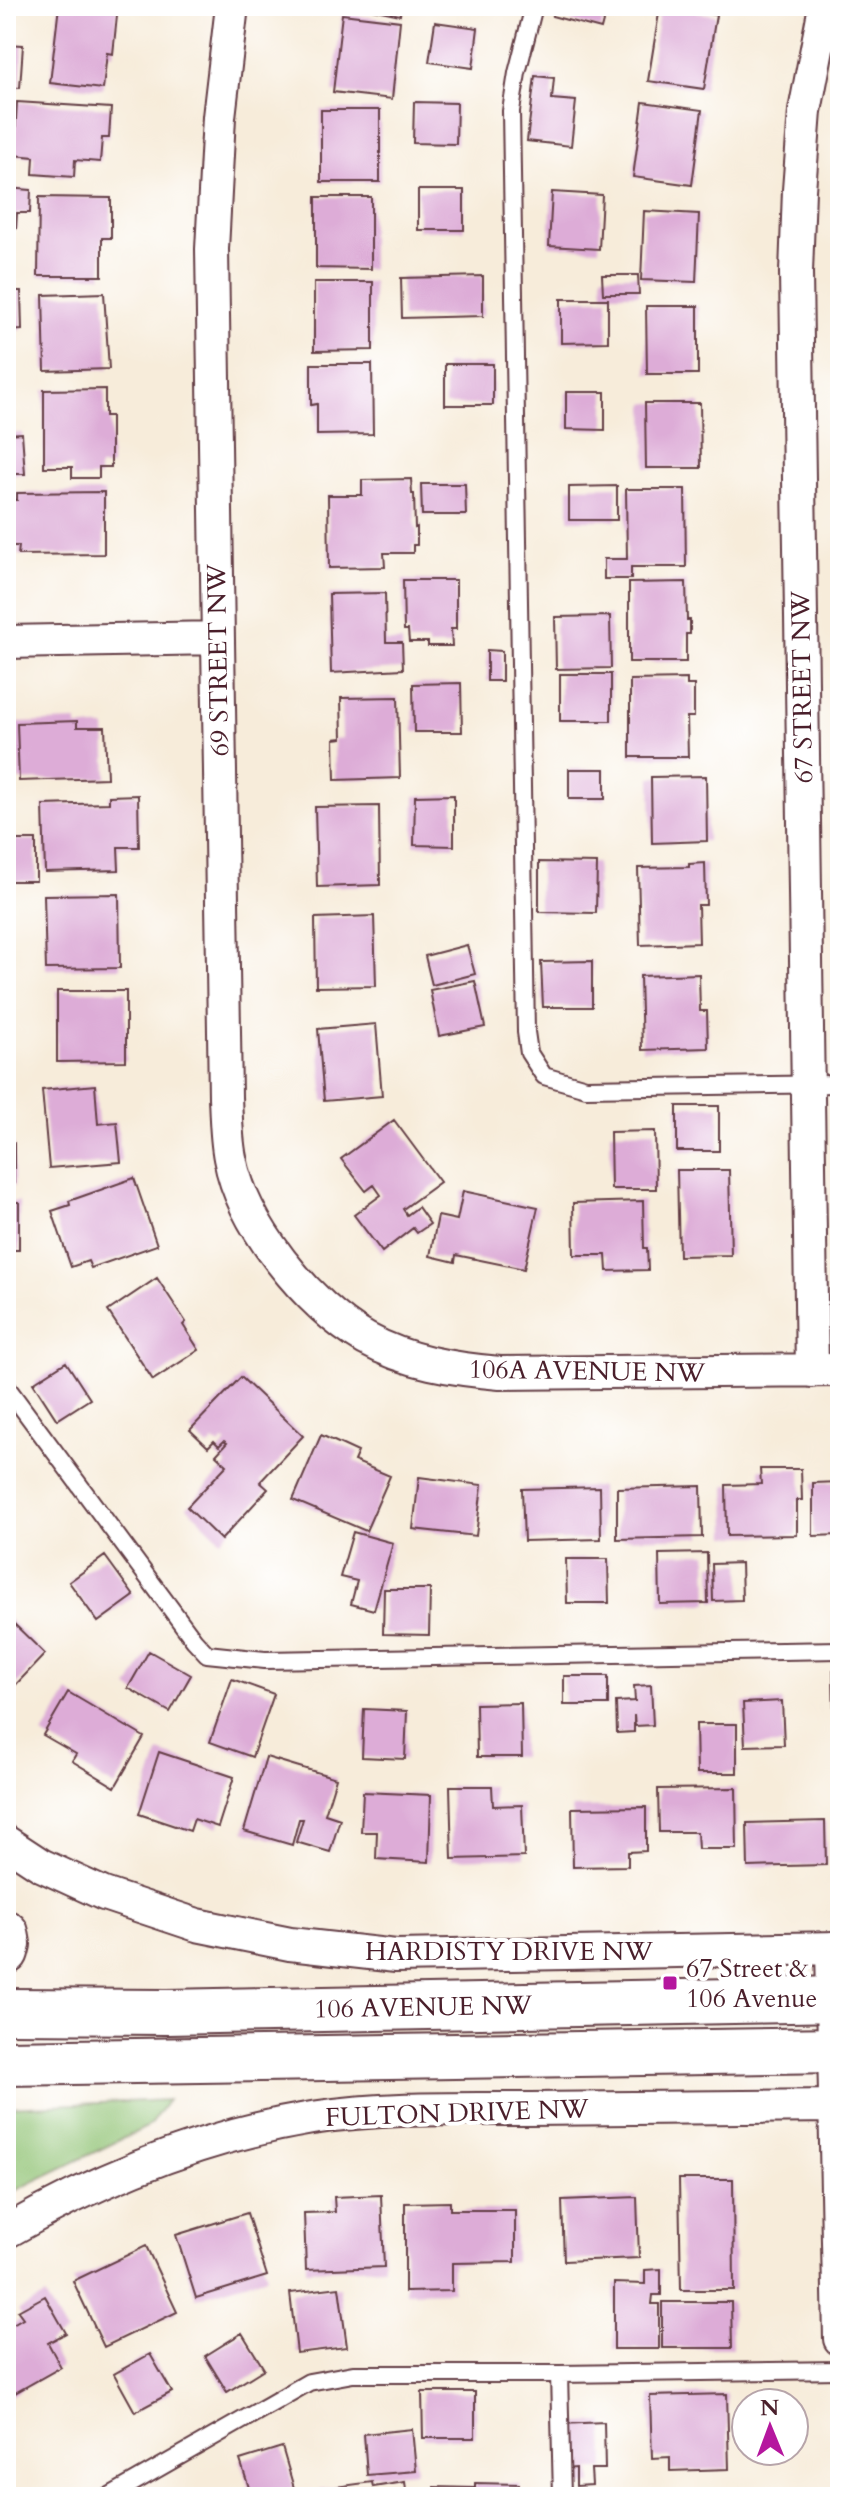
<svg xmlns="http://www.w3.org/2000/svg" width="846" height="2503" viewBox="0 0 846 2503" font-family="Cardo,serif">
  <style>
    .green { fill: #91c374; stroke: #6e7150; stroke-width: 2 }
    .building { fill: #ddacd7 }
    .lines { fill: none; stroke-linecap: round; stroke-linejoin: round }
    .lane-casing { stroke: #643e45; stroke-width: 20 }
    .street-casing { stroke: #643e45; stroke-width: 36 }
    .secondary-casing { stroke: #643e45; stroke-width: 48 }
    .lane { stroke: #fff; stroke-width: 16 }
    .street { stroke: #fff; stroke-width: 32 }
    .secondary { stroke: #fff; stroke-width: 44 }
    .poi-dot { fill: #b5179e; stroke: #fff; stroke-width: 3 }
    .labels { text-anchor: middle; dominant-baseline: central; stroke-width: 8; stroke-linejoin: round; paint-order: stroke }
    .street-label { font-size: 26px; fill: #4a1f2b; stroke: #fff }
    .poi-label { font-size: 26px; fill: #4a1f2b; stroke: #fff; text-anchor: start }
  </style>
  <rect width="100%" height="100%" fill="#fff"/>
  <filter id="ink" filterUnits="userSpaceOnUse"><feTurbulence type="fractalNoise" baseFrequency=".0125" numOctaves="2"/><feDisplacementMap in="SourceGraphic" scale="16" xChannelSelector="R" yChannelSelector="G"/><feConvolveMatrix kernelMatrix="1 2 1 2 8 2 1 2 1" color-interpolation-filters="sRGB"/></filter>
  <filter id="wash" filterUnits="userSpaceOnUse"><feTurbulence type="fractalNoise" baseFrequency=".006" numOctaves="4" result="noise"/><feDisplacementMap in="SourceGraphic" scale="32" xChannelSelector="R" yChannelSelector="G"/><feGaussianBlur stdDeviation="1.8" result="paint"/><feColorMatrix in="noise" values="0 0 0 0 0 0 0 0 0 0 0 0 0 0 0 0 0 1.4 0 .05"/><feComposite in="paint" operator="in"/></filter>
  <g filter="url(#wash)">
    <rect width="100%" height="100%" fill="#f7ecda"/>
    <path class="green" d="M168 2100 149 2126 6 2195V2107Z"/>
    <g id="blocks">
      <path class="building" d="M59 6H118L113 54 107 53 103 89 50 83Z
        M358 6H401L400 15Z
        M555 6H607L601 29 552 16Z
        M660 7 716 15 704 89 648 81Z
        M342 14 400 21 392 99 333 92Z
        M435 22 478 28 473 68 429 62Z
        M6 44 23 45 20 88 6 87Z
        M535 76 554 78 552 99 576 101 571 146 527 141Z
        M17 102 111 108 109 138H102L100 162 75 160 74 177 33 174 34 157 14 155Z
        M414 102 457 103 456 144 413 143Z
        M643 102 702 110 692 185 633 177Z
        M321 110H380V182H321Z
        M6 188 31 190 30 213H17L16 229H6Z
        M418 190H464V230H418Z
        M552 192 602 195 599 249 549 246Z
        M39 197 111 198V238H102V276H38Z
        M316 197H371V269L316 268Z
        M644 211 699 214 696 282 641 280Z
        M602 275H638L639 294H603Z
        M483 276V316L402 318 401 278Z
        M314 282H373V350L314 351Z
        M6 291H21L22 330 6 331Z
        M104 293 109 369 45 371 43 295Z
        M561 299H608V342L561 343Z
        M646 306H698V374H647Z
        M311 364H372L373 434 317 435V404L311 405Z
        M445 364H493V405H445Z
        M105 389V416H111V467H99V478H72V467H44V390Z
        M566 392H605V430L566 429Z
        M645 403H700L701 468H646Z
        M22 433 25 474H6V434Z
        M411 479 412 494H414L415 528 417 527V545H413V553H384L385 567 329 568 328 495H362V480Z
        M421 484H465L466 515H422Z
        M617 486V520H569V487Z
        M626 489H685L686 567H631V579H604V559H627Z
        M104 492V554L18 555 19 546H6V500H17V493Z
        M403 580H456V629H451L452 646H428V642H409L408 630H404Z
        M686 582 687 620H690V634H686V662H629V583Z
        M385 593 386 642H402L403 669 331 673 329 594Z
        M610 616 611 668 556 669 555 617Z
        M487 650 502 651V681H487Z
        M560 674H611V721H560Z
        M687 679V685H694V717H687L688 757H630V680Z
        M461 683 462 732H414L413 684Z
        M398 697 400 778 335 780 334 739 342 738 341 698Z
        M77 721V727H105L107 778 19 781 17 723Z
        M569 769H605V799H569Z
        M706 776 707 841 652 843 651 777Z
        M138 795 139 847H118L119 870 45 872 43 805 109 803V796Z
        M454 795V846L414 845 415 796Z
        M379 806 380 885 317 887 315 807Z
        M6 840H36V881H6Z
        M539 862 597 863 596 913 539 912Z
        M705 863 706 905H698L699 943 640 945 638 868 689 867V864Z
        M119 894 120 968 46 969 44 895Z
        M374 916 376 986 316 987 315 918Z
        M467 945 475 974 432 985 425 956Z
        M592 961V1007H543L541 962Z
        M699 974 700 1011H707L708 1048 642 1050 640 976Z
        M475 981 485 1027 439 1036 430 990Z
        M57 991H126V1061L57 1062Z
        M376 1024 382 1096 324 1101 318 1029Z
        M95 1085 98 1124 117 1122 121 1162 49 1168 42 1090Z
        M677 1106H719V1151H677Z
        M394 1120 440 1182 403 1209 407 1215 418 1207 430 1224 417 1233 413 1228 382 1252 354 1215 381 1195 374 1185 366 1191 341 1159Z
        M655 1131 656 1189H611L610 1132Z
        M6 1143H14V1186L6 1187Z
        M677 1170H729L731 1255 679 1256Z
        M134 1178 157 1245 91 1268 88 1261 71 1267 52 1211 70 1205 69 1201Z
        M463 1191 538 1207 524 1269 456 1255 455 1262 430 1256 438 1216 457 1220Z
        M643 1201 644 1248H647L648 1270 607 1271 606 1255H574L573 1203Z
        M6 1202H19V1250H6Z
        M157 1278 186 1322 183 1325 199 1350 153 1380 108 1311Z
        M66 1362 90 1399 57 1420 33 1383Z
        M241 1377 303 1436 260 1482 268 1489 221 1540 187 1507 227 1465 216 1455 227 1443 224 1441 219 1446 214 1441 208 1447 190 1430Z
        M321 1435 358 1452 354 1461 390 1476 366 1531 293 1500Z
        M760 1469H801L802 1500H797V1535L727 1536 726 1485 761 1484Z
        M419 1477 482 1485 476 1536 413 1529Z
        M840 1482V1535L813 1536V1483Z
        M701 1486 702 1537 617 1539V1488Z
        M600 1487 601 1539 524 1541 522 1489Z
        M353 1532 393 1543 374 1610 351 1604 357 1581 340 1577Z
        M707 1553 708 1603 660 1604 659 1554Z
        M105 1556 134 1596 98 1622 69 1582Z
        M566 1559H608L609 1603H567Z
        M741 1563 742 1600 713 1601 712 1564Z
        M384 1589H430L429 1635 383 1634Z
        M6 1616 45 1654 6 1695Z
        M149 1651 191 1675 170 1712 128 1688Z
        M833 1670H840V1722H834Z
        M564 1676H608V1705H564Z
        M232 1679 274 1694 252 1757 210 1742Z
        M651 1685 653 1725 635 1726 634 1715V1732L617 1733 616 1702 635 1701 634 1686Z
        M68 1692 144 1737 115 1787 72 1761 76 1754 43 1735Z
        M782 1701 784 1745 745 1746 743 1703Z
        M521 1703 522 1757H477L476 1704Z
        M364 1709 407 1711 405 1759 362 1757Z
        M696 1724H737V1773H697Z
        M159 1752 234 1777 218 1827 194 1819 190 1831 139 1814Z
        M266 1757 336 1778 325 1814 340 1819 330 1852 296 1842 303 1819H299L292 1845 244 1831Z
        M450 1786H492L493 1806 522 1805 524 1857 452 1859Z
        M736 1788 737 1849H698L697 1832H659L658 1789Z
        M363 1792 431 1795 429 1862 376 1859 377 1832H361Z
        M646 1807V1851L628 1852V1866L573 1867 572 1808Z
        M825 1821 826 1865 748 1867 747 1823Z
        M679 2179H733L734 2290H681Z
        M381 2195 384 2267 306 2270 304 2213 335 2212 334 2197Z
        M637 2197 639 2258 564 2261 562 2200Z
        M450 2202V2210H515V2262L452 2263V2291L405 2292V2203Z
        M247 2213 267 2276 196 2298 176 2235Z
        M146 2246 177 2312 104 2347 73 2281Z
        M661 2269V2295H653L652 2304H659V2349H614V2283L645 2284V2270Z
        M339 2287 347 2347 297 2353 290 2293Z
        M45 2296 66 2333 48 2343 61 2367 6 2398V2328L23 2318 18 2311Z
        M662 2302H731L732 2348H662Z
        M242 2333 264 2369 227 2392 205 2356Z
        M150 2354 172 2392 135 2412 114 2374Z
        M422 2392H475V2438H423Z
        M727 2394 729 2469 670 2471V2457L652 2458 650 2396Z
        M604 2422 605 2469H591L592 2485 576 2486V2468L563 2469 562 2424Z
        M412 2429 416 2471 367 2475 364 2434Z
        M282 2447 294 2488 265 2497H252L240 2460Z
        M372 2482 373 2487 405 2482 407 2497H321L320 2489Z
        M475 2483 519 2484V2497H434V2487L475 2488Z"/>
    </g>
  </g>
  <g filter="url(#ink)">
    <use href="#blocks" fill-opacity="0" stroke="#643e45" stroke-width="2"/>
    <g class="lines">
      <g class="lane-casing">
        <path id="lane" d="M534 6 517 73 511 111 526 1032 529 1053 544 1076 586 1088 840 1084
          M6 1386 194 1640 207 1654 265 1660 840 1650
          M559 2374 562 2497
          M108 2497 309 2382 353 2374H559L840 2370"/>
      </g>
      <g class="street-casing">
        <path id="street" d="M232 6 219 117 212 249 225 1097C226 1117 226 1138 230 1158 242 1224 308 1306 366 1339 407 1362 454 1369 500 1373L840 1370
          M6 642 218 638
          M812 1371 796 273 799 190 805 111 825 6
          M6 1842 41 1865 104 1894 197 1925 290 1944 396 1956 840 1948
          M832 1948 840 2339
          M6 2232C102 2177 202 2136 312 2118 384 2107 457 2109 530 2109 633 2108 737 2107 840 2106"/>
      </g>
      <g class="secondary-casing">
        <path id="secondary" d="M6 1933 8 1944 6 1952
          M6 2011 167 2012 840 1999
          M6 2063 840 2050"/>
      </g>
      <use href="#lane" class="lane"/>
      <use href="#street" class="street"/>
      <use href="#secondary" class="secondary"/>
    </g>
  </g>
  <rect class="poi-dot" x="662" y="1975" width="16" height="16" rx="4"/>
  <g class="labels">
    <g class="street-label">
      <text transform="translate(218 660) rotate(-91)">69 STREET NW</text>
      <text transform="translate(802 687) rotate(-91)">67 STREET NW</text>
      <text transform="translate(587 1371) rotate(1)">106A AVENUE NW</text>
      <text x="509" y="1951">HARDISTY DRIVE NW</text>
      <text transform="translate(423 2007) rotate(-1)">106 AVENUE NW</text>
      <text transform="translate(457 2113) rotate(-2)">FULTON DRIVE NW</text>
    </g>
    <g class="poi-label">
      <text x="686" y="1968">67 Street &amp;<tspan x="686" dy="30">106 Avenue</tspan></text>
    </g>
  </g>
  <rect width="846" height="2503" fill="none" stroke="#fff" stroke-width="32"/>
  <g transform="translate(770 2427) rotate(359)"><circle r="38" fill="#ffffff" stroke="#b7a5aa" stroke-width="2"/>
  <path d="M0-6L14 30L0 20L-14 30Z" fill="#b5179e"/>
  <text y="-12" font-size="22" font-weight="bold" text-anchor="middle" fill="#4a1f2b">N</text>
  </g>
</svg>
